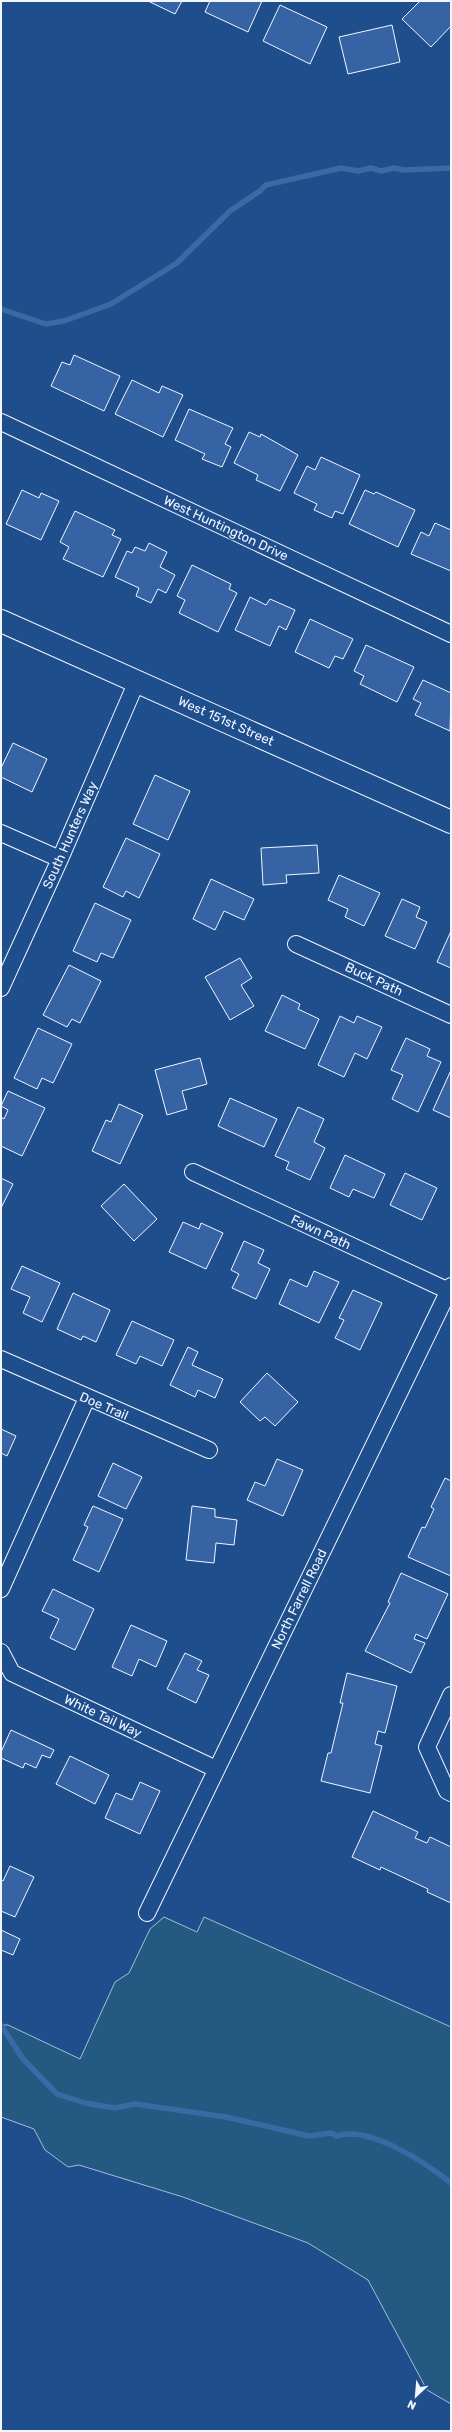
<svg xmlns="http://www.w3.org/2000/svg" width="452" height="2432" viewBox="0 0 452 2432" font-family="Rubik,sans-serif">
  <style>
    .green { fill: #245a82; stroke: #a8bbd7 }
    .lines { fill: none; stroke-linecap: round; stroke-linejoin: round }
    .stream { stroke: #3b69a3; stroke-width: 5.5 }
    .building { fill: #3563a3; stroke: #f2f6ff }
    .street-casing { stroke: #f2f6ff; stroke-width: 18 }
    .secondary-casing { stroke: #f2f6ff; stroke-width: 24 }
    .street { stroke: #1f4e8c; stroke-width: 16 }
    .secondary { stroke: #1f4e8c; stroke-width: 22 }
    .labels { text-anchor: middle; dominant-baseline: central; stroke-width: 3; stroke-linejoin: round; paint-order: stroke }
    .street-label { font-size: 13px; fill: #f2f6ff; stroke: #1f4e8c }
  </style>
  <rect width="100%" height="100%" fill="#1f4e8c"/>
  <path class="green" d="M164 1917 197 1932 204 1917 451 2027V2404L427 2390 368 2280 308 2243 183 2197 79 2165 68 2167 45 2150 34 2129 1 2117V2025H8L80 2059 115 1982 129 1973 150 1929Z"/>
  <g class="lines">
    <path class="stream" d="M1 309 46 324 64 321 111 304 177 263 230 211 260 191 266 185 341 168 358 171 371 168 381 171 394 168 404 170 451 168
      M1 2025 23 2059 57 2094 85 2103 115 2108 135 2104 226 2117 309 2136 331 2133 337 2136C369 2125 426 2163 451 2183"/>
  </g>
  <path class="building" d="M148 1H182L175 14Z
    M210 1H262L248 32 205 12Z
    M420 1H451V26L431 47 402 19Z
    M280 5 327 27 310 64 263 41Z
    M392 25 400 62 348 74 339 37Z
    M74 355 120 376 104 411 51 386 62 362 70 365Z
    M132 380 159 393 162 386 183 395 163 437 115 414Z
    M189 409 233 428 225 444 231 447 222 467 202 459 205 454 175 440Z
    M249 432 260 437 261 434 298 455 280 491 256 480 258 475 234 463Z
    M321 457 360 475 343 514 335 511 332 518 314 510 317 504 294 493 307 466 315 470Z
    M22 490 39 498 41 493 59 501 41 540 6 524Z
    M365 490 374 494 376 492 415 510 398 547 349 524Z
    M75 511 115 530 112 535 121 539 103 577 63 559 69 547 60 542Z
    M435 523 451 530V571L411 554 421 532 429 536Z
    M149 543 167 552 160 567 175 575 166 593 158 589 151 603 136 596 139 588 115 577 127 551 132 553 135 547 145 551Z
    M192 565 231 584 229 589 237 593 218 632 179 613 185 600 177 596Z
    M250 597 266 605 270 599 295 610 286 630 279 626 270 646 235 630Z
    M310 619 353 639 343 659 335 656 329 668 295 652Z
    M366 645 414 667 397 702 360 684 364 676 354 671Z
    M423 680 451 693 450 731 415 715 421 703 413 699Z
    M13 743 47 759 32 792 1 777V768Z
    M155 775 190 791 168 840 133 824Z
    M126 838 160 854 139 898 126 891 123 897 103 887Z
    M317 845 319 873 286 875 287 883 263 885 261 848Z
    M339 875 380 893 364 926 345 917 348 909 328 900Z
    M211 879 254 899 244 920 224 911 215 930 193 919Z
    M402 899 420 907 416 917 427 922 415 949 385 936Z
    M95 903 131 920 113 958 101 953 97 962 73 951Z
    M451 931V968L437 962Z
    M240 958 252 978 241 985 254 1006 230 1020 205 977Z
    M69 965 101 981 80 1023 72 1019 67 1027 43 1015Z
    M282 995 300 1004 298 1009 319 1019 305 1049 265 1031Z
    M340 1016 354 1023 357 1016 382 1027 367 1059 355 1053 344 1077 318 1065Z
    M38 1028 72 1044 53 1083 42 1078 37 1089 14 1078Z
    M406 1038 430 1049 427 1056 441 1062 418 1112 392 1099 403 1075 391 1070Z
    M200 1058 207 1084 182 1091 187 1109 167 1115 155 1070Z
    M451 1070V1118L433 1110Z
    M8 1091 45 1108 22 1156 1 1146V1117L4 1119 8 1110 1 1106Z
    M230 1098 277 1119 264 1147 218 1126Z
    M119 1104 143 1115 120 1164 92 1151 106 1120 111 1122Z
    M298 1107 324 1119 314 1142 325 1148 310 1180 286 1169 289 1162 275 1156Z
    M345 1155 385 1174 374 1198 353 1189 349 1197 330 1188Z
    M405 1173 437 1188 422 1220 390 1205Z
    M1 1178 13 1184 1 1208Z
    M124 1184 157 1219 134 1241 101 1206Z
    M183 1222 199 1229 201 1223 223 1233 206 1269 169 1252Z
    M244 1241 264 1250 258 1263 270 1269 256 1299 232 1288 239 1274 231 1270Z
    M22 1266 60 1283 42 1322 23 1313 30 1297 11 1289Z
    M314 1271 339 1282 319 1323 279 1304 290 1279 307 1287Z
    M353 1290 382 1303 360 1350 335 1338 344 1320 339 1318Z
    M73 1293 110 1310 96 1342 83 1336 81 1340 57 1329Z
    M132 1321 174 1340 162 1366 140 1356 136 1364 116 1355Z
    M188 1347 198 1352 192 1365 223 1379 215 1398 198 1390 195 1397 170 1385Z
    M267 1373 298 1402 275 1426 265 1417 260 1421 240 1402Z
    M1 1429 16 1436 7 1456 1 1453Z
    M277 1459 303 1470 283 1516 247 1500 255 1482 265 1486Z
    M113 1463 142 1477 126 1509 98 1496Z
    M445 1478 451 1481V1576L408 1557 422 1527 425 1528 434 1509 431 1507Z
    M93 1506 123 1519 99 1572 73 1560 88 1527 84 1525Z
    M192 1506 215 1509V1517L237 1520 234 1545 216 1543 214 1563 186 1560Z
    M401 1573 448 1594 427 1639 416 1634 414 1639 425 1643 411 1673 365 1651 390 1603 388 1602Z
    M53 1589 94 1609 75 1650 50 1638 59 1619 42 1611Z
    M131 1625 167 1641 156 1667 139 1659 132 1676 112 1667Z
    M185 1653 202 1661 197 1670 209 1675 196 1703 167 1689Z
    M347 1673 397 1686 385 1733 378 1731 375 1744 382 1746 370 1793 321 1781 328 1753H331L343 1703H340Z
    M11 1730 54 1750 50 1758 42 1755 36 1768 25 1763 23 1768 1 1758V1752Z
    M70 1756 109 1775 95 1804 56 1784Z
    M140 1782 160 1791 140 1834 105 1818 116 1793 132 1800Z
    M373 1811 418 1832 415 1838 427 1843 430 1837 451 1847V1903L427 1892 428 1889 381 1867 380 1870 352 1857Z
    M10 1866 34 1877 15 1917 1 1911V1880L3 1881Z
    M1 1930 20 1939 13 1955 1 1950Z"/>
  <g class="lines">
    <g class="street-casing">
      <path id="street" d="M1 422 451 634
        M1 833 60 859
        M296 944 451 1015
        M1 988 60 859 137 681
        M193 1172 451 1292
        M1 1359 209 1450
        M1 1589 87 1398
        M1 1652 12 1673 216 1769
        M451 1695 427 1747 447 1791 451 1793
        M147 1913 451 1286"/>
    </g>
    <g class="secondary-casing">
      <path id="secondary" d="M1 621 451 822"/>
    </g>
    <use href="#street" class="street"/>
    <use href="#secondary" class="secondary"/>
  </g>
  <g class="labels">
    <g class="street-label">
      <text transform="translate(226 528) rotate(25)">West Huntington Drive</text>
      <text transform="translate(226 721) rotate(24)">West 151st Street</text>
      <text transform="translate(70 835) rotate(-66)">South Hunters Way</text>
      <text transform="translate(374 979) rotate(25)">Buck Path</text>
      <text transform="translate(321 1232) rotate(25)">Fawn Path</text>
      <text transform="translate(104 1406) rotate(23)">Doe Trail</text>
      <text transform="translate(299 1599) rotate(-64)">North Farrell Road</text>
      <text transform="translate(103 1716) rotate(25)">White Tail Way</text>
    </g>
  </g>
  <rect width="452" height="2432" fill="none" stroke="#f2f6ff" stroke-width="4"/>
  <g transform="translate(416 2396) rotate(206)" stroke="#1f4e8c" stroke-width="3" paint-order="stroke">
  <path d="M0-3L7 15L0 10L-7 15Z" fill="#f2f6ff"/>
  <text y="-6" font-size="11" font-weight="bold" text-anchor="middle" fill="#f2f6ff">N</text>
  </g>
</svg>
